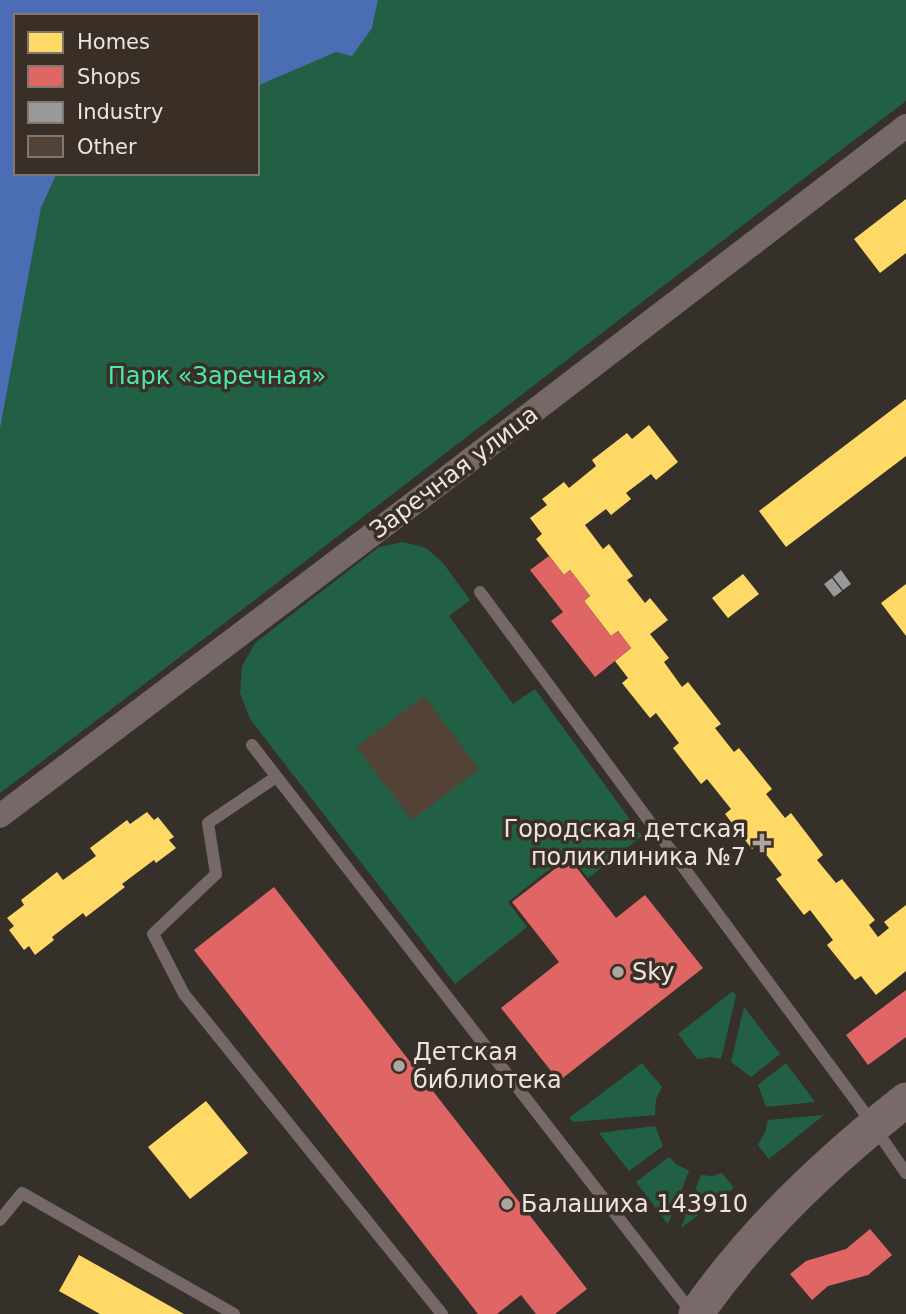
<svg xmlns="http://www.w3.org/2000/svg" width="906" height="1314" viewBox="0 0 906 1314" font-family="'DejaVu Sans',sans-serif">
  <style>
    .green { fill: #226046 }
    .water { fill: #4b6db4 }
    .homes { fill: #ffd966 }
    .shops { fill: #e06666 }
    .industry { fill: #999 }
    .building { fill: #524336 }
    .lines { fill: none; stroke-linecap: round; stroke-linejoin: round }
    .lane { stroke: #766867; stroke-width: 12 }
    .street { stroke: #766867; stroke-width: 24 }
    .secondary { stroke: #796968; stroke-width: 35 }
    .poi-dot { fill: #aca5a0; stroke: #3a2f27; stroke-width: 2.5 }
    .labels { text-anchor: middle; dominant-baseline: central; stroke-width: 7; stroke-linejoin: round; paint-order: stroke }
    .park-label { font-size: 24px; fill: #4ae8a8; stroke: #3a2f27 }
    .street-label { font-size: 24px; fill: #ebe4df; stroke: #3a2f27 }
    .poi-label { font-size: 24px; fill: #ebe4df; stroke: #3a2f27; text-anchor: start }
  </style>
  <rect width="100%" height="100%" fill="#36302b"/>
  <path class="green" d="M378 0H906V101C603 330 304 565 0 793V429L41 208 57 173H257V86L336 51 372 28Z
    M403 542 426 548 443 563 470 600 449 616 513 704 535 689 642 836 588 878 569 854 508 902 527 927 455 984 250 719 240 693 242 666 255 643 379 547Z
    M733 991 736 996 721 1059 711 1057 697 1059 678 1034Z
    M744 1007 780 1054 751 1077 731 1062Z
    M642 1063 662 1087 656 1099 655 1115 573 1122 569 1118Z
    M786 1063 815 1102 766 1107 758 1085Z
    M824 1115 769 1159 758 1145 765 1132 768 1120Z
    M655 1126 663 1146 629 1171 599 1133Z
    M669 1157 676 1164 689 1171 668 1224 636 1182Z
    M722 1173 734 1188 681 1228 701 1175 712 1176Z"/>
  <path class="water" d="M0 0H378L372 28 352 56 336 52 257 86V16H16V173H57L41 208 0 429Z"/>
  <path class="homes" d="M906 199V253L880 273 854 239Z
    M906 399V456L786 547 759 511Z
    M649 425 678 462 656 480 651 474 626 493 631 499 611 515 606 509 585 525 603 549 609 544 633 576 627 580 645 603 650 598 668 620 650 634 669 658 664 662 682 687 688 682 721 724 715 728 734 752 739 748 772 789 766 794 785 818 791 813 823 855 817 860 836 883 842 879 875 920 869 925 878 937 889 928 884 922 906 905V971L876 995 861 976 855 980 827 945 833 940 810 910 804 915 776 879 782 875 758 844 752 849 725 814 731 809 707 779 701 784 673 748 679 743 656 713 650 718 622 683 628 678 615 661 631 648 618 631 611 636 584 601 590 596 570 570 564 575 536 539 542 534 530 518 547 505 542 499 564 482 569 488 596 466 592 460 627 433 632 439Z
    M743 574 759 594 728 618 712 598Z
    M906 584V636L881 603Z
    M147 812 154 820 158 817 174 837 169 840 176 848 156 863 154 860 122 884 125 887 86 917 83 913 52 937 54 940 35 955 29 946 24 950 9 930 14 926 7 918 24 905 21 900 57 872 63 880 96 856 90 848 127 820 130 824Z
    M206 1101 248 1153 190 1199 148 1147Z
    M79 1255 184 1314H100L59 1291Z"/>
  <path class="shops" d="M549 556 564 575 570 570 590 596 584 601 611 636 618 631 631 648 595 677 551 621 563 612 530 570Z
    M569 858 616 918 645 895 703 968 559 1081 501 1008 559 962 512 902Z
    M274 887 587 1289 555 1314H536L521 1295 497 1314H478L194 950Z
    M906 990V1037L868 1065 846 1035Z
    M870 1229 892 1255 868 1275 828 1286 812 1300 790 1274 806 1261 846 1249Z"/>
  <path class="industry" d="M841 570 851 584 843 590 833 577Z
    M832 578 842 591 834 597 824 584Z"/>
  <path class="building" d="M424 696 479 769 412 820 356 747Z"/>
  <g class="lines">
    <path class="lane" d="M480 592 859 1105 906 1173
      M252 745 693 1314
      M276 777 208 823 216 874 153 934 184 994 442 1314
      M0 1220 22 1193 234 1314"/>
    <path class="street" d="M0 816 414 503 906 126"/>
    <path class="secondary" d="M696 1314C753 1232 828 1161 906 1100"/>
  </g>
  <g class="poi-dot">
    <path d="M758.5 832.5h7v7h7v7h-7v7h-7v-7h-7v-7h7z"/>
    <circle cx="618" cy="972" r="7"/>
    <circle cx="399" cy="1066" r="7"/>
    <circle cx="507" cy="1204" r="7"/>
  </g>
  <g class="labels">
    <g class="park-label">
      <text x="217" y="376">Парк «Заречная»</text>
    </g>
    <g class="street-label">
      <text transform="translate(454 472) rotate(-37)">Заречная улица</text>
    </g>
    <g class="poi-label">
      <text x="746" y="829" text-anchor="end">Городская детская<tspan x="746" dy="28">поликлиника №7</tspan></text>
      <text x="632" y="972">Sky</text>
      <text x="413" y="1052">Детская<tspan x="413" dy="28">библиотека</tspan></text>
      <text x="521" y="1204">Балашиха 143910</text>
    </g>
  </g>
  <rect x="14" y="14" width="245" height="161" fill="#3a2f27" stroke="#817771" stroke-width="2"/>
  <rect x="28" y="32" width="35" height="21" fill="#ffd966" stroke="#817771" stroke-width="2"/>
  <text x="77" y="49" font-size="21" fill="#ebe4df">Homes</text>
  <rect x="28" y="66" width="35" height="21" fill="#e06666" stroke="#817771" stroke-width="2"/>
  <text x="77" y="84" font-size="21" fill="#ebe4df">Shops</text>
  <rect x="28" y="102" width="35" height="21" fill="#999999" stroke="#817771" stroke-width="2"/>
  <text x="77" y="119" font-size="21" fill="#ebe4df">Industry</text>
  <rect x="28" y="136" width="35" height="21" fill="#524336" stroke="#817771" stroke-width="2"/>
  <text x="77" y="154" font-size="21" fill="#ebe4df">Other</text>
</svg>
